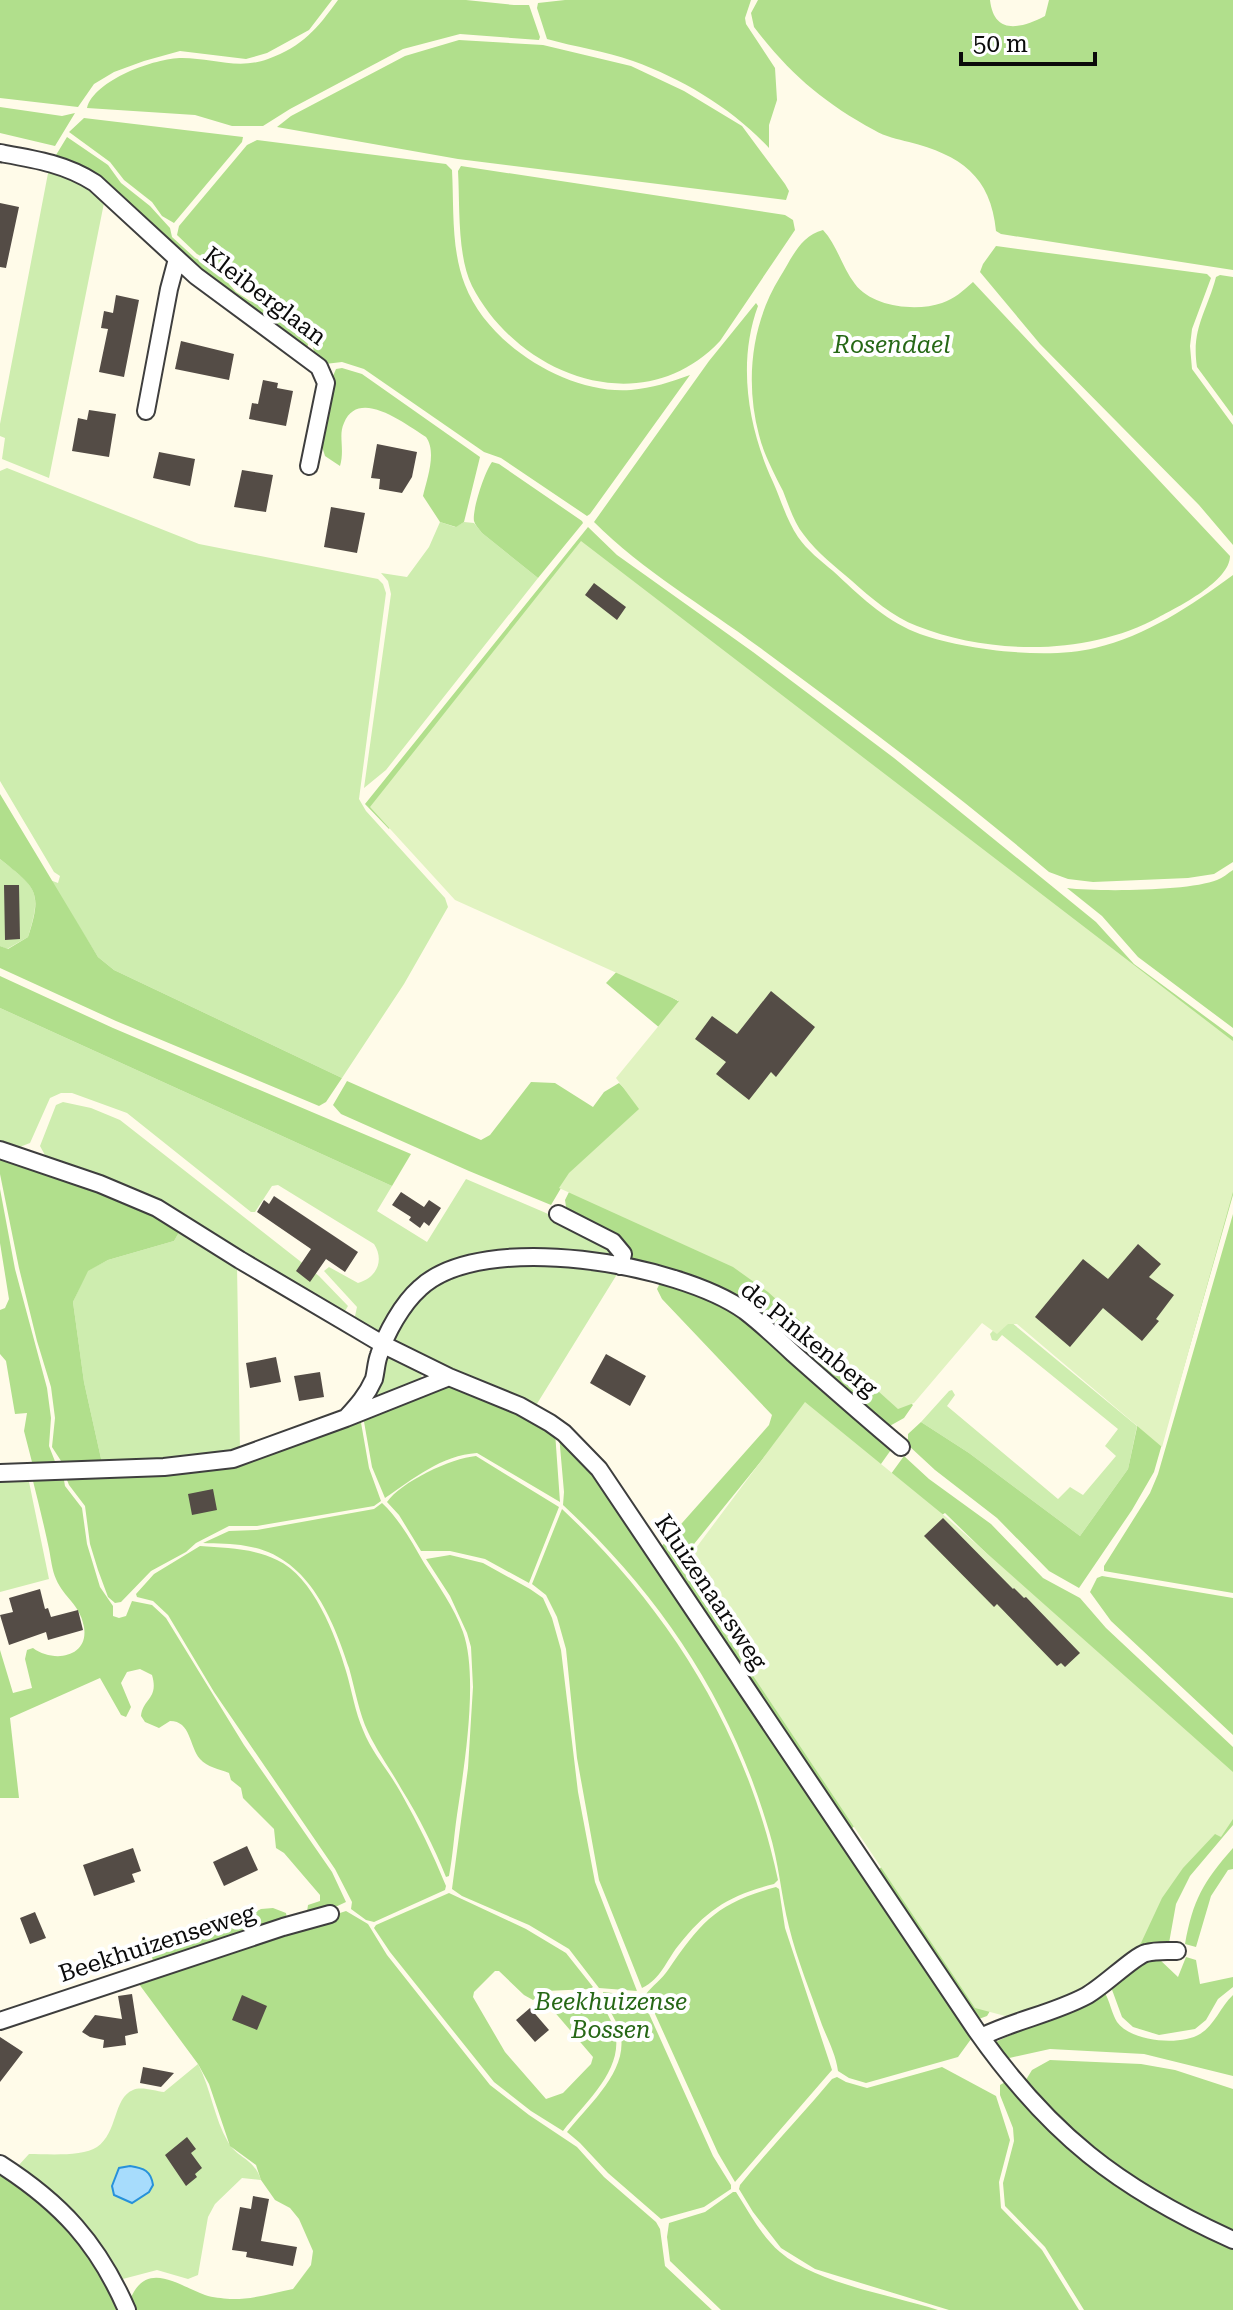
<svg xmlns="http://www.w3.org/2000/svg" width="1233" height="2310" viewBox="0 0 1233 2310" font-family="'Roboto Serif',serif">
  <style>
    .green { fill: #ceedaf }
    .forest { fill: #b1df8c }
    .pitch { fill: #e1f3c1 }
    .water { fill: #a7dcfc; stroke: #2791da; stroke-width: 2 }
    .building { fill: #544c46 }
    .lines { fill: none; stroke-linecap: round; stroke-linejoin: round }
    .minor-casing { stroke: #3e3e3e; stroke-width: 20 }
    .minor { stroke: #fff; stroke-width: 16 }
    .labels { text-anchor: middle; dominant-baseline: central; stroke-width: 8; stroke-linejoin: round; paint-order: stroke }
    .street-label { font-size: 24px; fill: #0b0b0b; stroke: #fff }
    .park-label { font-size: 24px; font-style: italic; fill: #266816; stroke: #fff }
  </style>
  <rect width="100%" height="100%" fill="#fffbe9"/>
  <path class="green" d="M49 168 75 176 105 198 49 478 2 459 5 438 0 436V424Z
    M7 468 199 544 378 579 383 584 386 593 359 799 366 811 445 898 448 907 404 984 342 1078 114 970 98 957 50 880 58 883 60 876 54 872 0 781V471Z
    M440 522 455 527 464 522 474 523 482 533 538 578 386 770 364 788 391 594 388 581 381 573 407 577 429 547Z
    M0 859C37 888 42 891 28 937L7 949 0 946Z
    M0 1008 392 1186 377 1211 427 1242 466 1179 546 1213 611 1246 618 1257 450 1265 381 1334 354 1321 357 1307 324 1271 329 1267 358 1283C376 1278 385 1261 374 1244L278 1185 272 1186 255 1212H251L127 1113 72 1093H61L50 1098 30 1143 17 1148 0 1143Z
    M63 1102 91 1108 120 1120 319 1276 348 1306 342 1316 102 1177 46 1157 40 1146 56 1105Z
    M181 1229 237 1265 240 1451 207 1458 102 1463 84 1382 73 1302 87 1271 108 1260 174 1241Z
    M534 1261 619 1271 535 1407 395 1343C394 1324 419 1293 435 1282 452 1271 512 1263 534 1261Z
    M1011 1322 1137 1426 1128 1469 1080 1536 969 1453 921 1422 949 1391 952 1390 955 1395 947 1406 1058 1499 1070 1487 1083 1495 1116 1456 1105 1446 1118 1429 1002 1335 997 1341 992 1340 990 1334 998 1325Z
    M389 1354 418 1369 422 1373 421 1380 367 1406 385 1356Z
    M28 1477 49 1579 0 1592V1479Z
    M198 2064C211 2089 214 2118 228 2142 239 2160 253 2157 261 2180L242 2178 215 2204 208 2217 198 2275 188 2279 157 2270 119 2280 60 2200 18 2166 29 2154C46 2154 83 2157 97 2147 118 2133 113 2098 133 2090 141 2086 155 2091 164 2092Z"/>
  <path class="forest" d="M0 0H332L309 30 267 53 246 59 180 51 144 61 114 72 94 84 78 107 0 98Z
    M338 0H466L514 5H529L540 37 539 40 460 34 403 49 290 109 263 126H232L195 115 87 108C94 80 155 58 182 58 212 58 238 70 268 59 303 46 317 29 338 0Z
    M565 0H751L745 18 746 24 775 68 777 100 769 125V148C733 109 683 79 633 61 605 51 575 47 547 39L537 8 538 3Z
    M758 0H990C994 35 1020 29 1045 16L1049 0H1233V270L1001 234 996 231C991 176 960 155 909 142 897 139 886 137 874 130 823 102 790 74 754 27L751 13Z
    M459 40 543 45 631 66 684 91 742 126 785 184 789 191 786 200 458 159 277 127 291 116 405 56Z
    M0 107 62 116 75 113 55 146 0 133Z
    M84 118 243 137 242 142 174 223 162 216 152 202 124 180 110 162 69 132Z
    M67 137 108 165 121 183 150 206 170 228 172 237 195 258 215 268 236 292 250 301 267 307 308 344 307 351 57 159 56 155Z
    M257 140 446 164 452 170C454 208 451 250 465 285 488 345 568 395 631 390 652 388 671 382 690 375L590 514 587 516 501 458 484 452 364 369 342 362 325 364 315 356 312 343 299 327 269 304 239 288 218 265 197 254 177 235 179 226 247 145Z
    M461 166 785 215 793 220 795 230 720 341C643 423 519 377 472 286 457 256 460 205 458 171Z
    M823 230C837 245 842 267 855 284 872 307 916 312 942 303 954 299 963 291 973 282L1230 556C1230 581 1178 607 1159 617 1088 656 991 655 917 626 893 617 871 598 852 581 836 567 817 553 804 535 794 523 789 506 783 491 774 473 764 455 759 435 745 382 751 324 780 277 792 258 800 236 823 230Z
    M996 246 1207 274 1211 278 1192 329 1190 346 1192 369 1233 425V545L1199 505 1040 344 980 272 983 264Z
    M1220 275 1233 277V416L1197 367C1191 328 1207 312 1216 277Z
    M756 303 758 306C737 363 748 428 773 482 781 500 787 521 798 537 807 550 821 561 833 571 858 594 883 619 915 632 960 650 1048 660 1095 648 1146 636 1191 606 1233 575V862L1214 874 1188 878 1093 882 1068 879 1049 872C956 793 858 720 759 647 704 606 643 571 594 522L709 361Z
    M342 368 362 374 480 457 464 522 456 527 440 522 423 496C427 479 437 452 426 437 406 425 359 387 344 423 338 435 345 449 340 466L325 456 320 440 333 376 336 369Z
    M492 462 499 464 582 521 583 523 538 578 482 533C479 529 475 525 474 521 472 510 485 471 492 462Z
    M588 527 617 555 753 652 894 758 1096 922 1134 964 1233 1037V1055L394 821 389 829 365 804Z
    M0 794 98 957 114 970 342 1078 326 1102 319 1106 116 1021 0 968V946L8 949 28 937C43 891 36 888 0 859Z
    M1233 870V1028L1138 957 1102 916 1067 888C1098 892 1190 891 1217 880 1223 878 1228 873 1233 870Z
    M713 949 667 1034 606 983 621 967 678 1001Z
    M0 976 113 1028 411 1154 392 1186 0 1008Z
    M347 1081 481 1140 490 1135 531 1082 555 1083 593 1107 604 1092 619 1083 641 1105 640 1109 564 1183 551 1205 469 1171 341 1114 333 1105Z
    M1233 1136V1195L1154 1472 1132 1510 1079 1588 1049 1571 997 1518 935 1470 908 1445V1434L921 1422 969 1453 1080 1536 1128 1469 1156 1339Z
    M0 1156 124 1199 181 1229 174 1241 108 1260 88 1271 73 1302 84 1382 102 1463 63 1464 52 1447 55 1418 51 1387 37 1341 19 1268 0 1174Z
    M571 1188 788 1292 913 1405 904 1418 886 1428 746 1305 628 1262 567 1213 565 1200Z
    M0 1189 15 1269 47 1388 51 1418 49 1446 56 1464 33 1466 24 1431 27 1413 15 1414 6 1361 0 1354V1310L5 1308 9 1299 0 1243Z
    M1233 1214V1593L1104 1571V1566L1150 1493 1158 1474Z
    M661 1281 740 1313 893 1447 876 1471 796 1418 694 1544 693 1566 855 1825 849 1832 659 1549 769 1425 772 1415 662 1299 657 1289Z
    M455 1386 476 1393 555 1432 560 1502 477 1453C442 1455 413 1479 385 1498L372 1467 363 1416 441 1388Z
    M360 1417 369 1468 381 1501 374 1506 257 1526H229L196 1543 186 1552 151 1571 121 1602 115 1603 108 1597 98 1570 90 1544 85 1506 69 1485 65 1475 164 1472Z
    M559 1435 595 1472 974 2035 958 2057 866 2083 849 2078 838 2071C836 2055 828 2040 822 2025 811 1993 797 1960 789 1927 781 1895 779 1863 769 1831 731 1701 662 1597 563 1505L564 1492Z
    M476 1456 559 1507 529 1583 485 1559 450 1551H421L399 1515 387 1502C401 1482 451 1458 476 1456Z
    M904 1456 929 1479 991 1524 1043 1578 1080 1598 1106 1628 1233 1747V1825L1190 1876 1176 1904 1169 1943 1103 1980 1090 1654 945 1513 931 1522 888 1478Z
    M63 1475 65 1486 82 1508 87 1544 100 1587 113 1606V1616L119 1618 126 1616 132 1601 152 1605 166 1618 244 1745 332 1872 346 1902 316 1916 307 1912 308 1905 320 1901V1895L284 1853 276 1848 274 1829 243 1798 241 1788 231 1780 229 1773C219 1769 207 1767 200 1759 189 1746 191 1721 170 1721L159 1728 145 1722 141 1716C143 1698 159 1699 152 1675L140 1669 127 1672 121 1683 131 1707 126 1717 121 1715 100 1678 10 1718 19 1798H0V1650L13 1693 32 1688 25 1659 27 1650 33 1648C53 1663 89 1658 84 1627 80 1604 64 1598 56 1579 52 1570 51 1559 49 1549 44 1525 38 1501 32 1477Z
    M382 1503C400 1520 412 1542 424 1563 438 1585 454 1607 463 1632 479 1677 464 1768 457 1815 454 1835 453 1855 449 1876L446 1877C434 1847 419 1817 402 1790 391 1770 378 1753 368 1732 359 1713 355 1689 349 1668 332 1616 307 1555 246 1546 232 1543 217 1544 203 1543L229 1531 257 1530 374 1509Z
    M562 1509C670 1610 747 1734 778 1880L774 1884C730 1895 707 1909 678 1946 666 1961 661 1979 642 1988L599 1880 577 1758 566 1649 557 1617 546 1595 532 1584Z
    M200 1546C226 1548 253 1548 277 1560 313 1576 336 1636 346 1671 352 1691 355 1712 363 1730 372 1753 389 1771 401 1793 418 1823 433 1854 446 1886L445 1890 374 1922 366 1920 351 1909 352 1902 335 1869 214 1692 168 1615 153 1601 137 1597 136 1594 154 1574Z
    M450 1555 483 1563 530 1589 543 1598 552 1618 561 1650 578 1792 595 1882 637 1991 599 1988 569 1949 529 1925 462 1896 452 1889 468 1768 473 1687 471 1647 467 1633 450 1596 426 1559Z
    M1102 1576 1233 1598V1735L1111 1621 1090 1592 1097 1578Z
    M1233 1848V1869L1228 1870 1211 1896 1196 1947 1185 1944C1193 1900 1203 1882 1233 1848Z
    M892 1857 990 2011 987 2016 976 2020 876 1872Z
    M776 1887 779 1889 785 1928 832 2070 735 2182 718 2153 646 1994C652 1986 662 1979 668 1970 702 1921 716 1904 776 1887Z
    M449 1893 526 1929 566 1953 593 1987 590 1989 546 1991 533 2000 524 1995 499 1971H495L474 1992 473 1997 505 2052 546 2099 563 2093 591 2064 593 2057 552 2009 537 2002 547 1996 592 1994C601 2000 605 2009 610 2019 633 2062 588 2099 563 2131L531 2111 494 2082 390 1952 374 1928 376 1925Z
    M273 1908 286 1913 287 1919 153 1962 150 1944 156 1939 173 1942 186 1928 201 1933 207 1918 232 1924 261 1909Z
    M346 1911 368 1924 387 1955 490 2085 529 2115 577 2147 604 2177 656 2222 660 2229 665 2266 712 2310H134L130 2300C146 2259 178 2285 205 2295 213 2298 222 2298 230 2299 250 2300 273 2293 293 2289L311 2265 313 2251 299 2219 290 2208 275 2200 261 2180 256 2165 230 2146 209 2084 198 2064 136 1980Z
    M1148 1956 1159 1959 1178 1977 1186 1957 1196 1960 1200 1984 1233 1977V1987L1218 1999 1206 2020 1195 2029 1159 2035 1133 2027 1122 2017 1111 1987Z
    M603 1992 641 1996 713 2156 731 2185V2189L704 2207 661 2219 608 2173 580 2143 567 2132C588 2105 630 2070 620 2032 616 2018 605 2006 603 1992Z
    M1105 1993C1110 2002 1112 2014 1117 2022 1131 2042 1181 2046 1200 2034 1215 2025 1220 2007 1233 1995V2076L1144 2054 1050 2049 1005 2059 993 2043Z
    M1050 2060 1141 2064 1175 2070 1233 2089V2235L1175 2206 1071 2134 1024 2083 1032 2070Z
    M942 2067 996 2096 1010 2140 999 2182 1001 2208 1042 2250 1079 2310H949L815 2269 781 2248 753 2212 739 2189 740 2185C770 2148 802 2115 832 2079L837 2077 846 2082 867 2088Z
    M1007 2081 1039 2119 1233 2246V2310H1084L1045 2247 1005 2206 1003 2183 1014 2141 1013 2128 1000 2095V2085Z
    M0 2170 28 2189 81 2238 121 2310H0Z
    M733 2192H736C749 2212 762 2237 780 2252 817 2284 892 2295 938 2310H721L670 2261 667 2237 669 2223 705 2212Z"/>
  <path class="pitch" d="M581 541 1233 1041V1192L1162 1447 1017 1324H1008L997 1334 982 1323 914 1403 898 1409 768 1292 733 1267 559 1188 569 1173 639 1109 616 1078 679 1001 455 900 370 807Z
    M805 1402 946 1517 1233 1772V1819L1221 1837 1215 1834 1183 1868 1162 1898 1141 1943 1106 1977 1058 2004 1009 2017 975 2008 681 1568Z"/>
  <path class="water" d="M130 2166C144 2168 151 2171 153 2185L149 2192 132 2203 114 2195 112 2186 119 2168Z"/>
  <path class="building" d="M0 203 19 207 6 268 0 267Z
    M116 295 139 300 124 377 99 372 108 329 101 328 104 311 113 313Z
    M181 341 234 354 229 380 175 369Z
    M263 380 278 383 277 388 293 391 286 426 249 419 252 403 258 404Z
    M89 410 116 414 109 457 72 451 78 418 87 420Z
    M377 444 417 452 412 477 402 493 379 489 380 479 371 478Z
    M159 452 195 459 190 486 153 478Z
    M242 470 273 475 266 512 234 507Z
    M331 507 365 513 357 553 324 547Z
    M594 583 626 607 617 620 585 595Z
    M4 885H19L20 939 5 940Z
    M771 991 815 1027 776 1077 771 1072 749 1100 716 1074 726 1062 695 1039 712 1016 737 1034Z
    M401 1192 424 1207 429 1200 441 1208 429 1226 424 1222 420 1228 409 1220 411 1217 392 1205Z
    M274 1196 358 1252 345 1272 326 1259 310 1282 296 1271 311 1249 257 1212 264 1200 269 1204Z
    M1138 1244 1161 1264 1149 1277 1174 1295 1156 1319 1159 1321 1142 1341 1103 1308 1070 1347 1035 1317 1083 1259 1108 1279Z
    M606 1354 646 1376 630 1406 590 1383Z
    M276 1357 281 1382 250 1388 246 1363Z
    M320 1372 324 1397 299 1401 294 1376Z
    M213 1489 217 1510 192 1515 188 1494Z
    M943 1518 1013 1589 1014 1588 1024 1598 1026 1597 1080 1653 1065 1667 1061 1663 1057 1666 997 1604 994 1607 924 1536Z
    M40 1589 45 1609 48 1608 51 1617 78 1610 83 1630 48 1640 46 1632 9 1645 0 1615 13 1612 9 1598Z
    M247 1846 258 1870 224 1886 213 1862Z
    M133 1848 141 1871 132 1874 135 1882 94 1896 83 1865Z
    M35 1912 46 1938 30 1944 20 1918Z
    M132 1994 138 2033 125 2036 126 2045 103 2048 104 2040 90 2037 82 2032 95 2015 122 2019 118 1996Z
    M242 1995 267 2006 257 2030 232 2020Z
    M530 2008 549 2030 535 2042 516 2020Z
    M0 2037 23 2052 0 2082Z
    M143 2067 174 2073 161 2087 140 2083Z
    M187 2137 196 2149 191 2153 202 2168 195 2174 197 2177 186 2186 165 2155Z
    M253 2196 269 2199 261 2241 297 2247 293 2266 246 2257 247 2252 232 2250 240 2207 251 2209Z"/>
  <g class="lines">
    <g class="minor-casing">
      <path id="minor" d="M0 153C34 159 66 164 95 183L196 276 319 367 326 383 309 466
        M146 411 169 289 177 259
        M0 1150 100 1184 157 1208 240 1260 384 1345 449 1377 520 1406 550 1423 564 1433 599 1469 976 2030C1049 2134 1118 2188 1233 2240
        M558 1214 613 1242 623 1254 620 1266
        M346 1418C357 1406 367 1395 374 1379 376 1371 376 1363 379 1355 386 1333 402 1304 420 1288 483 1229 680 1264 745 1311 762 1324 779 1340 795 1355 830 1386 865 1417 901 1447
        M0 1473 164 1467 233 1459 346 1418 449 1377
        M0 2021 283 1927 330 1914
        M981 2037C1015 2020 1052 2014 1086 1996 1103 1987 1134 1956 1146 1953 1156 1950 1168 1951 1177 1951
        M0 2164C61 2203 98 2243 127 2310"/>
    </g>
    <use href="#minor" class="minor"/>
  </g>
  <g class="labels">
    <g class="street-label">
      <text transform="translate(265 296) rotate(37)">Kleiberglaan</text>
      <text transform="translate(809 1339) rotate(39)">de Pinkenberg</text>
      <text transform="translate(711 1592) rotate(56)">Kluizenaarsweg</text>
      <text transform="translate(157 1943) rotate(-18)">Beekhuizenseweg</text>
    </g>
    <g class="park-label">
      <text x="892" y="345">Rosendael</text>
      <text x="611" y="2002">Beekhuizense<tspan x="611" dy="28">Bossen</tspan></text>
    </g>
  </g>
  <path d="M961 52v12h134v-12" fill="none" stroke="#0b0b0b" stroke-width="4"/>
  <text x="973" y="52" font-size="24" fill="#0b0b0b" stroke="#ffffff" stroke-width="6" paint-order="stroke">50 m</text>
</svg>
